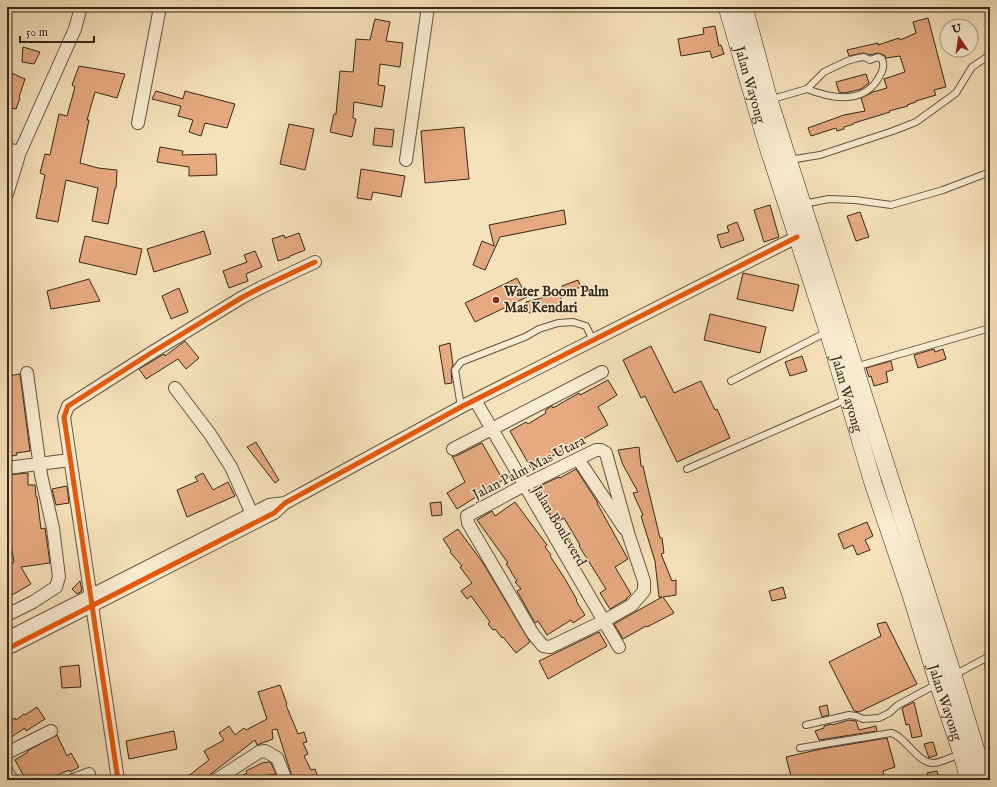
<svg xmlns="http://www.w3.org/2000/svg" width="997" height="787" viewBox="0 0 997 787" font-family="'IM FELL English',serif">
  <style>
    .building { fill: #e7aa80; stroke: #342818 }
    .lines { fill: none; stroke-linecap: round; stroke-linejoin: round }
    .lane-casing { stroke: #645640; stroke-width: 8 }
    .street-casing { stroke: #645640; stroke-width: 14 }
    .secondary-casing { stroke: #342818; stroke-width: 18 }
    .lane { stroke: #f9ecd2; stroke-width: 6 }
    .street { stroke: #f9ecd2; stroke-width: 12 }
    .secondary { stroke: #f9ecd2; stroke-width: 17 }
    .cycleway-casing { stroke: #f9ecd2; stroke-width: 8 }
    .cycleway { stroke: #e8590c; stroke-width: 5 }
    .poi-dot { fill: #8f2418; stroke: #f9ecd2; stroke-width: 1.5 }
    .labels { text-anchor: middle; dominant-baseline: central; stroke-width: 3; stroke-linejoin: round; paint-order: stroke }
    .street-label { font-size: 14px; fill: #342818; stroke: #f9ecd2 }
    .poi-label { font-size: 14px; font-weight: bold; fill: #342818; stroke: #f9ecd2; text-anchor: start }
  </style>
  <rect width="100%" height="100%" fill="#f6e2ba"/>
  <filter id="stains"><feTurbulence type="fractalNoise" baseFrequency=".005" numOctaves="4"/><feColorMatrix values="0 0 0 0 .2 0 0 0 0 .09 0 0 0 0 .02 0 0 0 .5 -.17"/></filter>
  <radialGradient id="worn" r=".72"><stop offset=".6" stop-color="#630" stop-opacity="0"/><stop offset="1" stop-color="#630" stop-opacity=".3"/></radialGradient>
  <path class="building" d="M928 18 946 87 934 90 936 95 916 101V102L907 105 908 106 889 111 890 112 854 123V124L844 127V129L837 131 836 128 811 136 808 128 844 115 865 111 861 98 873 92 887 88 884 79 905 72 900 56 886 58 884 55 878 53 870 55 863 53 849 56 847 50 878 43V45L899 38 900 40 916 33 913 22Z
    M375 19 390 22 386 41 403 43 400 67 380 64 378 85 385 86 382 107 354 102 353 118 356 119 352 137 330 132 334 114H336L340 71 353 72 356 39 370 40Z
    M715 26 719 46 721 45 724 54 712 58 710 51 681 56 678 39 704 34 703 28Z
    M23 47 40 52 34 64 22 62Z
    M79 66 125 74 117 98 95 92 87 120H89L80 163 98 168 117 170 116 188H115L108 224 92 221 98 188 66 180 58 222 36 218 45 175 40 173 45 154 50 155 59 114 67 116 75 87 72 85Z
    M7 71 25 79 19 97 20 98 16 109 7 107Z
    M866 74 869 83 861 89 845 93 839 92 836 82Z
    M156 91 183 99 185 91 235 104 227 128 205 123 201 136 189 132 193 120 178 116 181 106 152 99Z
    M289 124 314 129 305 170 280 164Z
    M464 127 469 179 425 183 421 131Z
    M375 128 394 130 392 147 373 145Z
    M160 147 183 151 182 155 216 154 217 175 189 176V167L157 162Z
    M361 169 405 176 401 197 373 192 371 200 357 198Z
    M770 205 779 237 764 242 754 210Z
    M564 210 566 224 500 237 485 270 473 265 482 241 494 246 489 225Z
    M860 212 869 237 856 241 847 216Z
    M737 222 744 240 721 248 717 235 729 232 727 226Z
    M204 231 211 254 154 272 147 249Z
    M299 233 305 250 290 256V257L278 261 272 239 284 235 285 238Z
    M85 236 142 249 136 275 79 262Z
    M255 251 262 267 246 274 248 281 229 288 223 271 247 262 244 255Z
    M743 273 799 285 793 311 737 299Z
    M517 278 527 297 475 322 465 303Z
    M89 279 100 301 51 309 47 291Z
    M578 280 581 287 564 293 562 286Z
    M179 288 188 312 171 319 162 296Z
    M560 293 562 304 529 313 526 302Z
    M710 314 766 327 760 353 704 340Z
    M185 341 199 358 186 369 178 359 146 379 139 369 164 354 165 356Z
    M450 343 453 365 451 370 452 383 445 384 439 346Z
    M651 346 674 393 701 381 715 410 717 409 730 438 677 462 645 396 641 398 623 360Z
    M934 349 935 352 943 349 946 359 918 368 914 355Z
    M802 356 807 371 790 376 785 362Z
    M891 361 893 370 886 372 888 382 874 386 871 376 869 377 866 368Z
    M20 374 30 451 16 453 17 455 7 457V376Z
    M608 380 617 395 598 407 608 425 531 468 510 431 526 422 528 424 546 413 545 411 550 407 552 406 553 408 579 393 580 395Z
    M256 442 279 480 275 483 247 447Z
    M482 443 503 480 457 509 447 493 465 482 452 456H456Z
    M639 447 641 466H643L647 484 660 538H662L664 553 661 554 672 581 676 580V595L663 597 674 613 647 627 646 626 623 639 614 624 662 597H659L655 561 641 516 643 515 633 493 638 492 623 465 618 450Z
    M576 469 598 503H597L628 559 615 567 631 594 627 598V599L610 609 600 593 606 589 579 546 580 545 564 518 555 523 535 488 559 477 560 478Z
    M28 473V485H35L36 497H37L41 529 45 528 50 563 21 567 31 584 7 598V567L14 562 8 530H7V475Z
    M203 473 213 490 228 482 235 496 187 517 177 490 198 481 195 477Z
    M67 486 69 503 56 505 52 489Z
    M441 502 442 515 432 516 430 503Z
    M515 502 547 545 545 547 551 555 550 556 565 579 577 600 576 601 585 615 573 623 571 620 547 635 538 621 535 623 517 591 521 589 515 582 517 581 511 572V571L506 564 508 563 477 520 492 511 495 516Z
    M867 522 873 536 865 540 870 550 857 555 853 545 844 549 838 534Z
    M458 529 483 563 530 642 516 653 503 637 502 638 495 629 493 630 488 624 490 622 471 596 467 599 461 591 472 583 460 567 462 566 450 552 451 551 443 539Z
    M80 581 82 591 77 594 72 589Z
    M783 587 786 598 772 601 769 591Z
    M886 622 917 684 859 712 854 711 829 662 881 636 877 624Z
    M599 632 607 646 548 679 539 661Z
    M79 665 81 687 62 688 60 667Z
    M280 685 287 704 286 705 298 734 304 732 307 742 303 743 308 754 304 756 311 770 315 769 319 780H293L277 729 272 730 273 739 257 745 255 740 203 780H183L209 760 204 751 224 740 219 733 229 726 235 735 244 728 246 730 267 719 258 692Z
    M914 702 922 736 912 738 909 724 906 725 902 708Z
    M827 705 829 715 822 717 819 707Z
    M37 707 45 719 26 731 25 728 7 740V724L15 718 16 720 24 714 25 715Z
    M849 720 856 721 859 730 876 726 877 731 819 740 815 731 824 728V726L831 724 832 725Z
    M174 731 177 749 129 759 126 741Z
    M57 735 67 756 71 753 79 767 70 772 69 770 53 777 55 780H26L15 760 28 752 27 751Z
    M887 738 895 767 883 771 885 780H792L786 757 821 749Z
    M933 742 937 755 929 758 924 744Z
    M269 762 271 763 276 774 262 776 265 780H234L247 773 246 771 262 763Z
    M937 771 939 780H929L927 773Z"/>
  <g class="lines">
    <g class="lane-casing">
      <path id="lane" d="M769 100 807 89 824 72 847 61 858 58 864 57 870 60 878 57 882 59C885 67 882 72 878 79 862 105 830 98 807 89
        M789 160 820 155 893 131 916 122 956 93 972 67 990 55
        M803 204 829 199 855 200 891 205 943 190 990 172
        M855 367 990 328
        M731 381 827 332
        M461 407 455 370 461 362 525 337 539 329 558 323 573 322 586 326 593 340
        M687 469 847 399
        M987 658 990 674
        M954 675 990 656
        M806 725 849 715 856 716 863 719 879 718 889 713 898 705 937 684
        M800 748 891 733C905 736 919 765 934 763 942 762 952 757 960 754"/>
    </g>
    <g class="street-casing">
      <path id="street" d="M138 123 160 7
        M7 149 20 152
        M406 160 428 7
        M7 194 20 152 75 29 81 7
        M175 388 210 434 231 467 252 514
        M475 400 619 647
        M453 449 602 372
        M596 450H601L606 453 607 457 629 536 644 581V591L632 605 604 621 550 647 543 646 533 634 468 523 467 516 519 488Z
        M578 459 624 528
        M7 468 70 460
        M7 615 33 602 56 587 59 577 53 528 41 475 27 373
        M7 638 269 505 285 503
        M7 649 274 513 285 503 461 407 797 237
        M7 753 51 731
        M7 772 12 780
        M73 780 89 774
        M118 780 64 417 68 406 151 353 241 298 260 288 315 262
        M216 780 259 752 265 751 277 758 286 780"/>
    </g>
    <g class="secondary-casing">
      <g id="secondary">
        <path id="s1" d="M727 7 767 144 828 331 873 483 911 595 938 683 962 754 969 780"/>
        <path d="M744 7 769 100 953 675 985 780"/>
      </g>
    </g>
    <use href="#lane" class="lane"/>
    <use href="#street" class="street"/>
    <use href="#secondary" class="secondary"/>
    <g class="cycleway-casing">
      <path id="cycleway" d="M7 649 274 513 285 503 461 407 797 237
        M118 780 64 417 68 406 151 353 241 298 260 288 315 262"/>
    </g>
    <use href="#cycleway" class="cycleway"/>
  </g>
  <circle class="poi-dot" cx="496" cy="300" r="4"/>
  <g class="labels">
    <g class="street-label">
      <text stroke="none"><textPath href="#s1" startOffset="81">Jalan Wayong</textPath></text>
      <text stroke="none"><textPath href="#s1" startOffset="405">Jalan Wayong</textPath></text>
      <text transform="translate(529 468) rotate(-27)">Jalan Palm Mas Utara</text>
      <text transform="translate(559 526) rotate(59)">Jalan Bouleverd</text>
      <text stroke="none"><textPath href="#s1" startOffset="729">Jalan Wayong</textPath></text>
    </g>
    <g class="poi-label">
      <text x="504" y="292">Water Boom Palm<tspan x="504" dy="16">Mas Kendari</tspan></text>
    </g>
  </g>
  <rect width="997" height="787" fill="none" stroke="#f6e2ba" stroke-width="24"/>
  <rect x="8" y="8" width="981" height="771" fill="none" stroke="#342818" stroke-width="2"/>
  <rect x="12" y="12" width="973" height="763" fill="none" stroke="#342818"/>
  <g transform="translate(959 38) rotate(347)"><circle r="19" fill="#f9ecd2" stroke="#aa9e88"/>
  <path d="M0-3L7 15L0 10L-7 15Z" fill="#8f2418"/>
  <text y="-6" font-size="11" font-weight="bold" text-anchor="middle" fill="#342818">U</text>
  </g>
  <path d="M20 36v6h74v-6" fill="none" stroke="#342818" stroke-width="2"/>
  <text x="26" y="36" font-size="12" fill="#342818" stroke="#f9ecd2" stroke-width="3" paint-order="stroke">50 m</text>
  <rect width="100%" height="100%" filter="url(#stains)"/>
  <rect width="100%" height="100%" fill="url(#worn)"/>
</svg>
